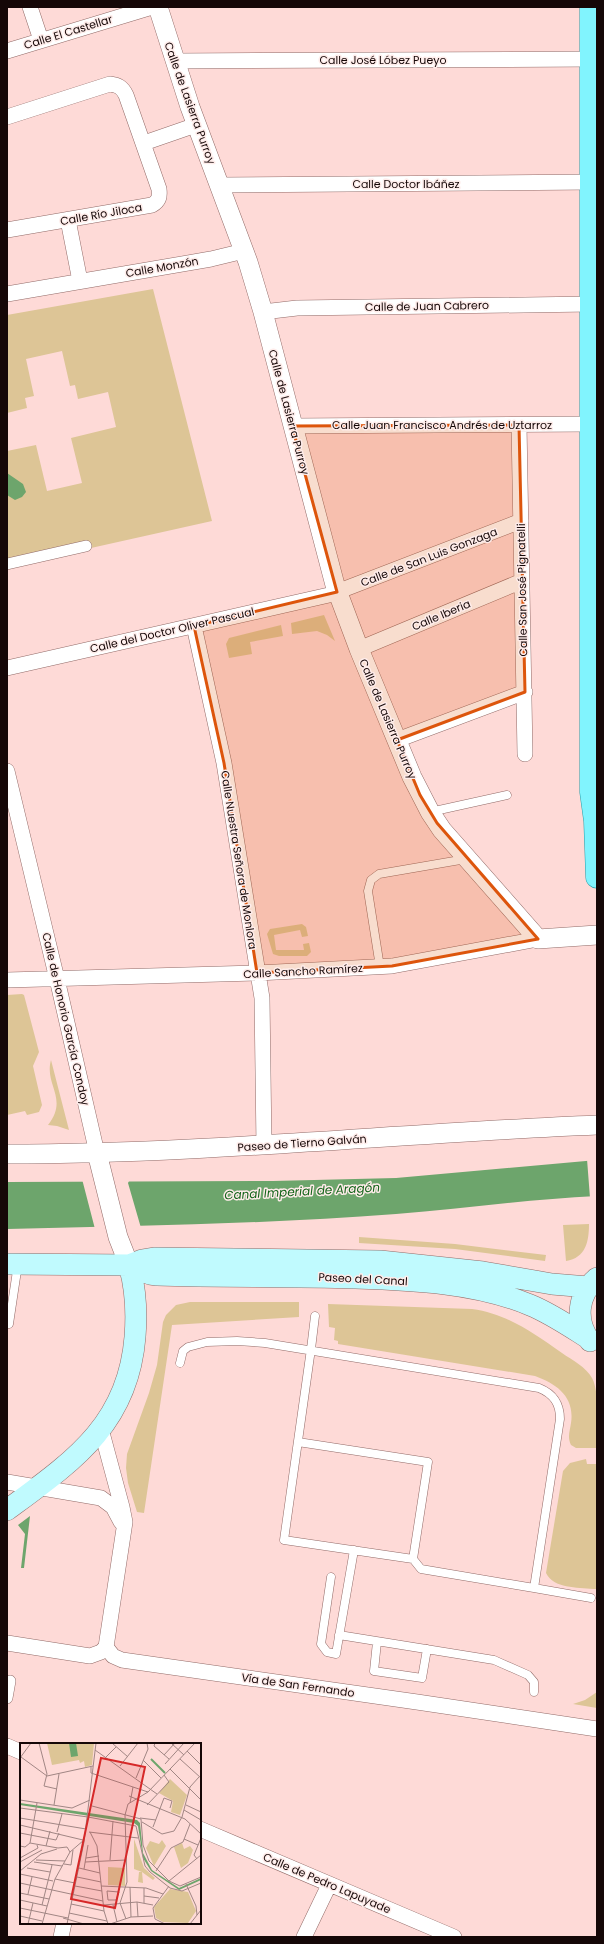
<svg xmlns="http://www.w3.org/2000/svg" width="604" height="1944" viewBox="0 0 604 1944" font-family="Poppins,sans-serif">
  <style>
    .green { fill: #ddc596 }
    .water { fill: #6da56c }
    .pier { fill: #fedad7 }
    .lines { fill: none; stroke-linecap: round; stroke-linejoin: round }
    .service-casing { stroke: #926b68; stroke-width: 9 }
    .pedestrian-casing { stroke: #926b68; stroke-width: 12 }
    .minor-casing { stroke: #926b68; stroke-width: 16 }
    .tertiary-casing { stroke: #926b68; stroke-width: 20 }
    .secondary-casing { stroke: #926b68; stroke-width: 22 }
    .primary-casing { stroke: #259ca7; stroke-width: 23 }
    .service { stroke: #fff; stroke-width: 8 }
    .pedestrian { stroke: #fff; stroke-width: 11 }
    .minor { stroke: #fff; stroke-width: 15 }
    .tertiary { stroke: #fff; stroke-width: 19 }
    .secondary { stroke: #c0fafe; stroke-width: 21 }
    .primary { stroke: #81f4fe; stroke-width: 22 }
    .marked { fill: #dd550c; fill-opacity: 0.2; stroke: #dd550c; stroke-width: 3; stroke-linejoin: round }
    .labels { text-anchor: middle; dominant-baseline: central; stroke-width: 3; stroke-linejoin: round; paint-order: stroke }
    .street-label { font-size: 11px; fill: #150707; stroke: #feecea }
    .water-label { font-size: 12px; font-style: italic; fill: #136419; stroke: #feecea }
    .inset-river { fill: none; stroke: #6da56c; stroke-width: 2 }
    .inset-road { fill: none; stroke: #a18684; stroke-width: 1 }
    .view { fill: #d62828; fill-opacity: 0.15; stroke: #d62828; stroke-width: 2 }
    .inset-edge { fill: none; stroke: #150707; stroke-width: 2 }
  </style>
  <rect width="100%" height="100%" fill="#fedad7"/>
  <path class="green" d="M153 289 212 521 91 548 90 541 7 560V451L36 445 47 491 82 483 71 438 116 427 108 392 78 399 75 385 70 386 62 351 26 359 34 396 25 398 27 408 7 413V315Z
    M324 615 335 641 327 635 317 631 292 634 291 623Z
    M281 625 283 636 250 642 252 654 229 658 226 644 229 638Z
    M302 924 306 927 308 936 302 937 300 930 274 935 276 950H304L303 944 309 943 311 952 307 956H279L273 954 267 934 270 929Z
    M22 994 24 995 39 1052 33 1066 42 1105 39 1112 27 1115 25 1111 7 1115V995Z
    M51 1060 69 1130 57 1126 48 1125C69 1098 44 1085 51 1060Z
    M589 1224C589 1241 586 1258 566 1261L563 1225Z
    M359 1237 455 1244 546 1255 545 1261 455 1249 359 1243Z
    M190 1302H299V1317L172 1325 144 1513 137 1512 128 1483 126 1468 127 1454 149 1393 157 1365 163 1322 166 1315 176 1305Z
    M328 1304 472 1309C508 1314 533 1333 562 1353 572 1360 586 1367 592 1378 600 1392 597 1431 597 1448H576L571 1445C567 1437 570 1431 571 1423 575 1397 557 1384 535 1376L338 1344V1341L334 1340 335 1328 329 1327Z
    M586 1459 587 1464H597V1589H593C577 1587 554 1589 546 1573L563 1471 570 1463Z
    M597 1692V1708L573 1704 585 1700Z"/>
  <path class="water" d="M7 473 23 484 26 492 22 497 15 500 7 495Z
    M597 1160V1196C530 1199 463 1209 396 1214 266 1224 137 1226 7 1229V1182L273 1181 396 1178Z
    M30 1516 24 1568H21L25 1534 18 1525Z"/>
  <path class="pier" d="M597 1158V1198H590L587 1159Z
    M82 1179H130L128 1183 141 1228 95 1229Z"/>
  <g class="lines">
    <g class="service-casing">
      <path id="service" d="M430 812 507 795
        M380 967 368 891 371 880 379 874 466 859
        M9 1324 18 1264
        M180 1363 183 1351 188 1347 207 1342 237 1341 265 1343 539 1388C554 1394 560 1404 560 1419L534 1588 421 1569 413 1559
        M298 1442 428 1462 413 1559 284 1540 311 1349 315 1316
        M331 1577 321 1644 327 1652 336 1654 354 1550
        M534 1588 591 1598
        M339 1635 494 1660 528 1675 534 1682V1692
        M377 1642 374 1671 422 1678 427 1649"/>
    </g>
    <g class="pedestrian-casing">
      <path id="pedestrian" d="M7 564 86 546
        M7 1698 10 1681"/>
    </g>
    <g class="minor-casing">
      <path id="minor" d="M30 7 41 40
        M7 51 152 7
        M174 61 597 59
        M7 117 110 84C118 85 122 87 126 95L159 189C160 197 159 201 152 205L7 230
        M144 143 196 125
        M220 185 592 182
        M68 220 80 281
        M7 294 211 259 244 251
        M263 312 297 308 591 304
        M519 425 525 754
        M292 426 591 424
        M194 626 224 763 262 998 264 1146
        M359 649 522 581
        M7 668 329 595 521 521
        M397 740 525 692
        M7 771 57 979 97 1153
        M7 980 257 973 392 966 538 939
        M101 1429 122 1507 125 1522 106 1647
        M7 1482 101 1498 113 1507 121 1522
        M7 1643 90 1656 101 1652 106 1647
        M106 1647 113 1656 122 1660 417 1702 597 1729
        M7 1746 21 1752
        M200 1829 454 1937
        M61 1937 64 1923
        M304 1937 329 1885"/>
    </g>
    <g class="tertiary-casing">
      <path id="tertiary" d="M158 7 190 107 248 262 263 312 335 585 359 649 412 777 430 812 442 830 538 939 597 935
        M97 1153 118 1237 129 1265
        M7 1154C204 1154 400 1133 597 1125"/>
    </g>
    <g class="secondary-casing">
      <path id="secondary" d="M7 1264 129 1265 142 1260 154 1258 380 1261 483 1272 552 1284 588 1287
        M129 1265 150 1274 157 1275C222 1277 288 1276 354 1278 412 1280 475 1282 530 1305 550 1313 569 1326 588 1338
        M590 1341C575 1321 577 1295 597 1278
        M7 1510C72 1462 128 1425 135 1337 137 1312 136 1289 129 1265"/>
    </g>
    <g class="primary-casing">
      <path id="primary" d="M591 7V792L595 821 597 877"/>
    </g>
    <use href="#service" class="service"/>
    <use href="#pedestrian" class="pedestrian"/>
    <use href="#minor" class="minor"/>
    <use href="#tertiary" class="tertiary"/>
    <use href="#secondary" class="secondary"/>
    <use href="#primary" class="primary"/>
  </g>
  <path class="marked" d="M519 425 525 692 397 740 420 795 437 823 538 939 392 966 257 973 224 763 194 626 337 592 292 426Z"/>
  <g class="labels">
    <g class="street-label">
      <text transform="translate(68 32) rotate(-17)">Calle El Castellar</text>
      <text x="383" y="60">Calle José Lóbez Pueyo</text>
      <text transform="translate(190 103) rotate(70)">Calle de Lasierra Purroy</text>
      <text x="406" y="184">Calle Doctor Ibáñez</text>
      <text transform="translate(101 214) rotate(-10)">Calle Río Jiloca</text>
      <text transform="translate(162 267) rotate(-10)">Calle Monzón</text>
      <text transform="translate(427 306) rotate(-1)">Calle de Juan Cabrero</text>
      <text transform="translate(289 412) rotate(75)">Calle de Lasierra Purroy</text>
      <text x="442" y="425">Calle Juan Francisco Andrés de Uztarroz</text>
      <text transform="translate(429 557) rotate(-21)">Calle de San Luis Gonzaga</text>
      <text transform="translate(522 590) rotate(-91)">Calle San José Pignatelli</text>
      <text transform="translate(441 615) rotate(-23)">Calle Iberia</text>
      <text transform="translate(172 630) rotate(-13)">Calle del Doctor Oliver Pascual</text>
      <text transform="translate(388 719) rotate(67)">Calle de Lasierra Purroy</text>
      <text transform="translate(239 860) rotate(81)">Calle Nuestra Señora de Monlora</text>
      <text transform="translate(303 971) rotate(-3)">Calle Sancho Ramírez</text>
      <text transform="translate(66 1019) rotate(77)">Calle de Honorio García Condoy</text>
      <text transform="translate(302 1143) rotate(-4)">Paseo de Tierno Galván</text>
      <text transform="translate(363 1279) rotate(3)">Paseo del Canal</text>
      <text transform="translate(298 1685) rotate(8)">Vía de San Fernando</text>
      <text transform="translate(327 1883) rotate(23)">Calle de Pedro Lapuyade</text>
    </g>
    <g class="water-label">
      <text transform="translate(302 1191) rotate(-3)">Canal Imperial de Aragón</text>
    </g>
  </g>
  <g transform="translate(20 1743)">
    <rect width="181" height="181" fill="#fedad7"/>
    <path d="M27 0H74L72 22 65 24 64 18 60 20 59 17 32 22ZM150 36 167 52 160 72 151 69 153 58 139 50ZM114 96 124 125 135 135 133 137 122 129 123 140 118 139 119 129H122L114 126ZM142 97 146 103 134 123 126 105 130 98 139 101ZM162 100 164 106 170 103 173 107 168 120 161 125 154 104ZM88 124 105 125V143L88 142ZM150 146 168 149 176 168 168 180 143 179 136 175 134 164Z" fill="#ddc596"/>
    <path d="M49 0H56L58 13 51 14ZM0 60 117 77 120 80 123 110 132 127 159 145 181 135V137L159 147 131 128 123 115 118 83 114 80 0 62Z" fill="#6da56c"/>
    <path class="inset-river" d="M131 16 145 30"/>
    <path class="inset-road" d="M19 0 27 31 24 43 37 46M92 0 108 14M135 0 134 3 149 16M151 0 164 12M75 7 137 51M167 8 181 22M144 12 155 0M1 14 27 33 73 23M86 14 96 4M0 15 11 0M160 16 181 35M123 17 141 35M145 21 164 0M100 23 118 0M71 24V30L128 49M150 26 181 57M116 35 128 6 127 0M109 53 165 76 181 91M0 57 52 65 70 57M110 60 113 44M34 62 39 31M127 62 149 39 144 32M166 62 181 69M72 63 121 76 123 102 129 118 149 138 181 112M0 65 68 74M164 67 181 77M105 72 107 139 100 160 106 176M105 72 108 61 128 49 175 0M68 74 116 83 125 123 130 129 150 145 162 148 181 140M0 75 66 86M120 75 136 77M122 79 142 91 154 88 162 74 170 44 179 34M0 82 63 97M133 84 144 55 152 58 150 65M37 89 42 71M69 89 118 95M70 89 77 103 84 168 88 181M0 90 36 97 39 90M164 96 178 102M10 100 17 60M0 103 5 104 10 100 38 105 47 104 50 109M26 103 30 88M0 115 18 105 17 102M66 115 79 113M177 116 174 112 181 95M16 117 45 118M90 117 93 78M0 119 22 107M14 119 42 123M65 119 106 117M44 121 51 122 53 107M7 125 30 129M59 125 80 130M64 126 68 102M0 128 21 111 37 106M136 128 151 105 163 99 170 81M0 131 33 138M57 134 81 139M35 136 55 140M149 138 160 143 181 134M0 140 83 158M166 141 176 163 177 172M55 143 82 148M81 143 126 145 143 151M110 144 111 174M124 145V160M87 148 99 149 96 157H88ZM0 150 29 156M8 151 12 134M124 153 139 155M0 157 27 163M117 159 118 174M51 161 84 168M22 162 32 122M84 162 117 159 133 162M93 162 97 179M0 165 48 175M49 170 87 178M0 173 22 178M43 175 64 181M8 181 13 160M22 181 35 136 50 109 64 97M47 181 64 99 76 0M90 181 111 174 133 173M145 181 135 176 133 165 149 143M170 181 181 167"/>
    <path class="view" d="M81 15 125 24 95 165 51 156Z"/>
    <rect width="181" height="181" class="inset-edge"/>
  </g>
  <rect width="604" height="1944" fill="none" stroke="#150707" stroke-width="16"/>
</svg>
